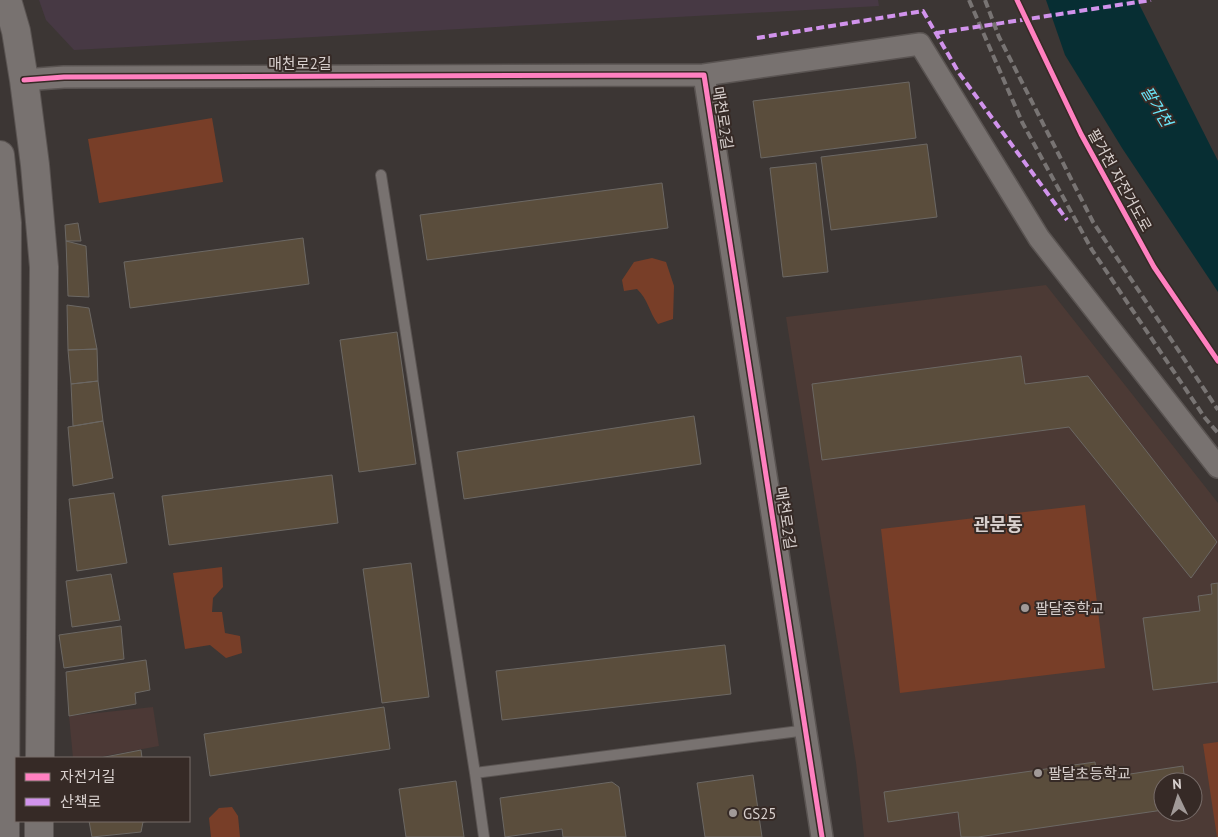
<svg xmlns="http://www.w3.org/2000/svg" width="1218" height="837" viewBox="0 0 1218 837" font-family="'PT Sans','Noto Sans KR',sans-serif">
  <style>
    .commercial { fill: #473944 }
    .industrial { fill: #4c3936 }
    .built { fill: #4c3a35; fill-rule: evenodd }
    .green { fill: #783e28 }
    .water { fill: #072e33 }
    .building { fill: #5a4d3c; stroke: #6c6864 }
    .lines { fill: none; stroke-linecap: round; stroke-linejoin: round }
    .service-casing { stroke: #5a5452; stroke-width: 12 }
    .minor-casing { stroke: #5a5452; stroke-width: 24 }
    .secondary-casing { stroke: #5a5452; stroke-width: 30 }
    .service { stroke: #787270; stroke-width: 10 }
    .minor { stroke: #787270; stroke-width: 21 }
    .secondary { stroke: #787270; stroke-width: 28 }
    .rail { stroke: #787473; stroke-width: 4; stroke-dasharray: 8 4; stroke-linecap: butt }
    .quiet { stroke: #d193ec; stroke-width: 4; stroke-dasharray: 8 4; stroke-linecap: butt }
    .cycleway-casing { stroke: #362a26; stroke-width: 8 }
    .cycleway { stroke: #ff80c0; stroke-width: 5 }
    .poi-dot { fill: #a19a98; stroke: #362a26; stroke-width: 2 }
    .labels { text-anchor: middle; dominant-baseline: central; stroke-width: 4; stroke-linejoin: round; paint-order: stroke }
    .street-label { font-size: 15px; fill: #d8d0ce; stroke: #362a26 }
    .poi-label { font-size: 15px; fill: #d8d0ce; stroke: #362a26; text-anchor: start }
    .water-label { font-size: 16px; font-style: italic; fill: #6be9fc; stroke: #362a26 }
    .quarter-label { font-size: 18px; font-weight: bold; fill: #d8d0ce; stroke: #362a26 }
  </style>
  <rect width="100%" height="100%" fill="#3c3634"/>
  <path class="commercial" d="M39 0H878L879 6 74 50 46 20Z"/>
  <path class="industrial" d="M153 707 159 746 94 758H73L69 716Z"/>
  <path class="built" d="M1046 285 1218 503V837H864L856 763 786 317ZM1163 782H1193V812H1163Z"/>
  <path class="green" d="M212 118 223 182 99 203 88 139Z
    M652 258 666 262 674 286 673 319 658 324C649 312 648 299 637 289L624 291 622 280 634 262Z
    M1085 505 1105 668 900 693 881 529Z
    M222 567 223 587 213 598 212 612H222L225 633 240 636 242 653 226 658 210 645 185 649 173 573Z
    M1218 742V837H1217L1203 744Z
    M232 807 238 816 240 837H211L209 818 219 808Z"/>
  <path class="water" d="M1046 0H1137L1218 161V292L1122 148 1065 55Z"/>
  <path class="building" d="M909 82 916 138 761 158 753 101Z
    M927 144 937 217 831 230 821 157Z
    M816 163 828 272 783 277 770 168Z
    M662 183 668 228 427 260 420 215Z
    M78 223 81 241H66L65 225Z
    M303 238 309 284 130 308 124 262Z
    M66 241 86 246 89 297 68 296Z
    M67 305 89 308 97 349 68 350Z
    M397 332 416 464 359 472 340 340Z
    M97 349 98 381 71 384 68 350Z
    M1021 356 1025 384 1088 376 1217 542 1191 578 1069 427 822 460 812 384Z
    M98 381 103 421 73 426 71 384Z
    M694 416 701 464 464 499 457 452Z
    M103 421 113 478 73 486 68 427Z
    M332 475 338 523 169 545 162 496Z
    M114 493 127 563 77 571 69 499Z
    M411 563 429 697 382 703 363 569Z
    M111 574 120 620 72 627 66 581Z
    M1218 583V682L1153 690 1143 618 1200 611 1198 596 1212 594 1211 584Z
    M121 626 124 659 64 668 59 635Z
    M725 645 731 694 502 720 496 671Z
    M146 660 150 690 135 693 136 704 69 716 66 672Z
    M384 707 390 749 210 776 204 734Z
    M141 750 142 758H100Z
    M1095 762 1097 779 1183 766 1185 782H1163V810L978 837H961L958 812 888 822 884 792Z
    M753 775 762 837H705L697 783Z
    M456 781 464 837H406L399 789Z
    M612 782 619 787 626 837H563L562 829 505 837 500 798Z
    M89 821H151L143 822 141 832 92 837Z"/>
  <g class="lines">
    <g class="service-casing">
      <path id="service" d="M381 175 475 773
        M484 837 475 773 807 730"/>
    </g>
    <g class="minor-casing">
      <path id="minor" d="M704 75 920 44 1039 238 1218 467
        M24 80 64 77 704 75 822 837"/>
    </g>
    <g class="secondary-casing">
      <path id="secondary" d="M7 0 16 31 24 80 35 165 44 267 40 758
        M0 155 7 223 5 837
        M39 837V821"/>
    </g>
    <use href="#service" class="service"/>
    <use href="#minor" class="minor"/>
    <use href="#secondary" class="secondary"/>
    <path class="rail" d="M969 0 1022 122 1092 250 1205 418 1218 433
      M985 0 999 37 1093 222 1218 410"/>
    <path class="quiet" d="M937 33 1151 0
      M757 38 923 11 959 73 1067 220"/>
    <g class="cycleway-casing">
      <path id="cycleway" d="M1017 0 1081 134 1154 267 1218 361
        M24 80 64 77 704 75 822 837"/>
    </g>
    <use href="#cycleway" class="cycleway"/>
  </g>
  <g class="poi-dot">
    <circle cx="1025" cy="608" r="5"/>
    <circle cx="1038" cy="773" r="5"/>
    <circle cx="733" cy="813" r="5"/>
  </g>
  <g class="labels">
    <g class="street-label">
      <text x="300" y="63">매천로2길</text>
      <text transform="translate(723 118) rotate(81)">매천로2길</text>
      <text transform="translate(1120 180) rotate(61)">팔거천 자전거도로</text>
      <text transform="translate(786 518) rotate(81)">매천로2길</text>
    </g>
    <g class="poi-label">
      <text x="1035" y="608">팔달중학교</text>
      <text x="1048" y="773">팔달초등학교</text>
      <text x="743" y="813">GS25</text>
    </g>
    <g class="water-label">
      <text transform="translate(1157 106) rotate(59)">팔거천</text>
    </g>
    <g class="quarter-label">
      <text x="998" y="524">관문동</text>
    </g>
  </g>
  <rect x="15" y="757" width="175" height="65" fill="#362a26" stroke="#776c69"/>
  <rect x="25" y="773" width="25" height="8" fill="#ff80c0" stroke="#776c69"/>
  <text x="60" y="782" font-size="15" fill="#d8d0ce">자전거길</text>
  <rect x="25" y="798" width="25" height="8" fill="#d193ec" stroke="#776c69"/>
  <text x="60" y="807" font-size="15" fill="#d8d0ce">산책로</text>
  <g transform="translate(1178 797) rotate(356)"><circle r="24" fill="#362a26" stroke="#776c69"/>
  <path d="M0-4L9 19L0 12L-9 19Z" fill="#a19a98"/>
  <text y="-8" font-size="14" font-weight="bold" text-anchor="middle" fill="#d8d0ce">N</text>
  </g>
</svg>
